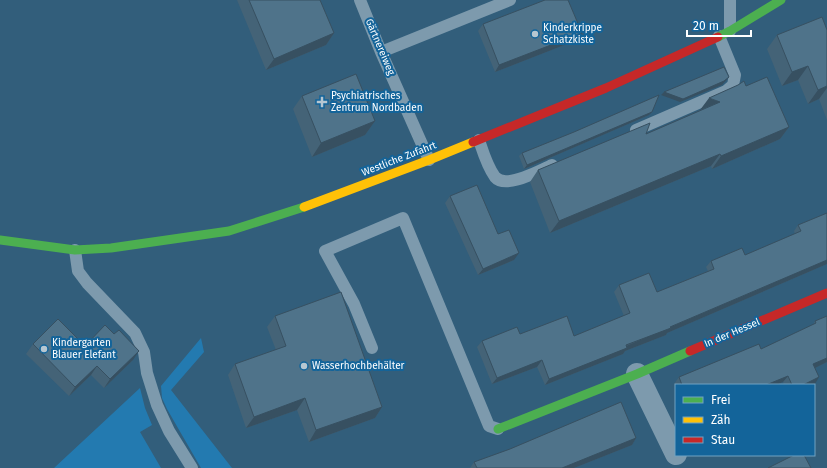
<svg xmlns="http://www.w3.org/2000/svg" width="827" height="468" viewBox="0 0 827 468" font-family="'Fira Sans',sans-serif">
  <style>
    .green { fill: #237ab0 }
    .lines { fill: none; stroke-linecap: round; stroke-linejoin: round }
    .lane { stroke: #7d9aad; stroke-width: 12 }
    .street { stroke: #7d9aad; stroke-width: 22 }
    .fast { stroke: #4caf50; stroke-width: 9 }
    .slow { stroke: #ffc107; stroke-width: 9 }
    .jam { stroke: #c62828; stroke-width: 9 }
    .wall { fill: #446377 }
    .shaded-wall { fill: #375061 }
    .building { fill: #4f738a; stroke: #375061 }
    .poi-dot { fill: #b7c7d1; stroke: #13649a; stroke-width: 1.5 }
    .labels { text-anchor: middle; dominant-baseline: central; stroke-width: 4; stroke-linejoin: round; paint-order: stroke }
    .poi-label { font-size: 10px; fill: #fff; stroke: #13649a; text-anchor: start }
    .street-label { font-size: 10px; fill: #fff; stroke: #13649a }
  </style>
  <rect width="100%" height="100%" fill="#325e7b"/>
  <path class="green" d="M201 338 204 352 171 390 232 468H201L167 409 162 398 161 386Z
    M140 388 145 408 152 425 140 432 161 468H54Z"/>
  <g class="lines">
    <path class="lane" d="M360 0 381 52 429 160
      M730 0V31
      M381 52 510 0
      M636 130 726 91 733 85 735 75 719 36
      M479 140C483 152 487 166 495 177 506 190 540 170 552 165
      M75 250 78 271 87 283 135 333 144 352 147 373 157 405 169 431 192 468
      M372 348 354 304 325 251 403 218 489 426 498 429"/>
    <path class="street" d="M637 374 676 454"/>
    <path class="fast" d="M718 37 730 31 781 0
      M0 240 75 250 111 248 229 231 304 207
      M498 429 637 374 690 351"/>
    <path class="slow" d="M304 207 429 160 473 142"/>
    <path class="jam" d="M473 142 606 88 718 37
      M690 351 827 293"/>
  </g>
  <path class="wall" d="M237 0H320L334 33 326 45 266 70Z
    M483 24 582 33 577 40 495 72 478 31Z
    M827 30V120L819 99 808 104 798 80 782 86 767 49 777 35Z
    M746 86 789 127 780 139 712 169 711 166 550 233 530 182 538 170 646 134 700 110Z
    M302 96 375 121 365 135 312 157 293 109Z
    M649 115 524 169 519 156 522 153 574 132Z
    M450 196 498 234 514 260 478 275 445 203Z
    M827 213V264L667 333 666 335 625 351 623 354 545 385 537 367 492 384 477 347 482 341 520 334 574 336 624 316 614 292 619 285 657 292 708 271 706 267 711 261 745 255 795 234 794 231 798 225Z
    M275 316 382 407 375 418 309 442 297 410 246 428 228 375 235 364 276 350 267 327Z
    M827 316V362L815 368V384L812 385H784L783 382 776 385H676V388L674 384 679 377 761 349 813 325 815 321Z
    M33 344 85 346 133 360 104 388 91 375 69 396 26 354Z
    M636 438 632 445 574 468H470L474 462Z"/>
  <path class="shaded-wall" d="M334 33 326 45 266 70 274 59Z
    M582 33 577 40 495 72 499 65Z
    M808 66 798 80 782 86 792 72Z
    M729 77 722 85 680 102 661 95 664 92Z
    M827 86V88L819 99 808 104 818 90Z
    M709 98 720 102 700 110Z
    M652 112 649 115 524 169 527 165Z
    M375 121 365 135 312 157 321 143Z
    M789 127 780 139 712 169 721 156Z
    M720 154 711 166 550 233 559 221Z
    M519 253 514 260 478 275 483 269Z
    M827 260V264L667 333 666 335 625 351 623 354 545 385 549 379Z
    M139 351 133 360 104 388 110 379Z
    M827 358V362L809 371 813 364Z
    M542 360 537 367 492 384 497 378Z
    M97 366 91 375 69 396 75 387Z
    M788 376 783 382 776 385H766Z
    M819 377 815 384 812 385H803Z
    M305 398 297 410 246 428 254 417Z
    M382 407 375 418 309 442 316 430Z
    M636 438 632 445 574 468H562Z"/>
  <path class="building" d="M249 0H320L334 33 274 59Z
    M545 0H568L582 33 499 65 483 24Z
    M822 17 827 30V86L818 90 808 66 792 72 777 35Z
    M724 67 729 77 724 81 683 99 664 92Z
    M356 74 375 121 321 143 302 96Z
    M767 77 789 127 721 156 720 154 559 221 538 170 650 123 646 134 720 102 709 98 738 85 744 81 746 86Z
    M659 95 652 112 527 165 522 153 574 132Z
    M477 185 498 234 509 230 519 253 483 269 450 196Z
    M827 213V260L670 327 671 328 626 345 627 348 549 379 542 360 497 378 482 341 517 327 520 334 567 316 574 336 630 313 619 285 649 273 657 292 714 269 711 261 742 248 745 255 801 231 798 225Z
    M341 292 382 407 316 430 305 398 254 417 235 364 286 346 275 316Z
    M827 316V358L813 364 819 377 803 385H792L788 376 766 385H682L679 377 759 344 761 349 816 323 815 321Z
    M58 319 85 346 105 325 114 334 119 330 139 351 110 379 97 366 75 387 33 344Z
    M621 402 636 438 562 468H477L474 462 510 449Z
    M794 455H804L811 468H768Z"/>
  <g class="poi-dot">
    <circle cx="535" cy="34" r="4"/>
    <path d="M320 96h4v4h4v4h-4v4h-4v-4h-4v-4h4z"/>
    <circle cx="44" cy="349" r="4"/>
    <circle cx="304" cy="366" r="4"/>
  </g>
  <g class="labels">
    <g class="poi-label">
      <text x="543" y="28">Kinderkrippe<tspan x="543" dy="12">Schatzkiste</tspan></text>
      <text x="331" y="96">Psychiatrisches<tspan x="331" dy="12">Zentrum Nordbaden</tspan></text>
      <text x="52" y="343">Kindergarten<tspan x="52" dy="12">Blauer Elefant</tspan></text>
      <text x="312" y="366">Wasserhochbehälter</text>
    </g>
    <g class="street-label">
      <text transform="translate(380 47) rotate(67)">Gärtnereiweg</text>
      <text transform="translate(399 159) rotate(-21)">Westliche Zufahrt</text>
      <text transform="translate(732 333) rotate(-23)">In der Hessel</text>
    </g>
  </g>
  <rect x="675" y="384" width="140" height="72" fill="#13649a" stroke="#71a2c2"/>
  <rect x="683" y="397" width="20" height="6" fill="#4caf50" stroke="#71a2c2"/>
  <text x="711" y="404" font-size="12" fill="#ffffff">Frei</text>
  <rect x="683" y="417" width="20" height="6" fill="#ffc107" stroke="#71a2c2"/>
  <text x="711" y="424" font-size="12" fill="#ffffff">Zäh</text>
  <rect x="683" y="437" width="20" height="6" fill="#c62828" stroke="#71a2c2"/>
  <text x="711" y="444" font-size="12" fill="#ffffff">Stau</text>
  <path d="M687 30v6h64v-6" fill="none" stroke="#ffffff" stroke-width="2"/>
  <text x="693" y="30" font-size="12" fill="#ffffff" stroke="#13649a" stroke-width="3" paint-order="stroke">20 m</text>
</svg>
